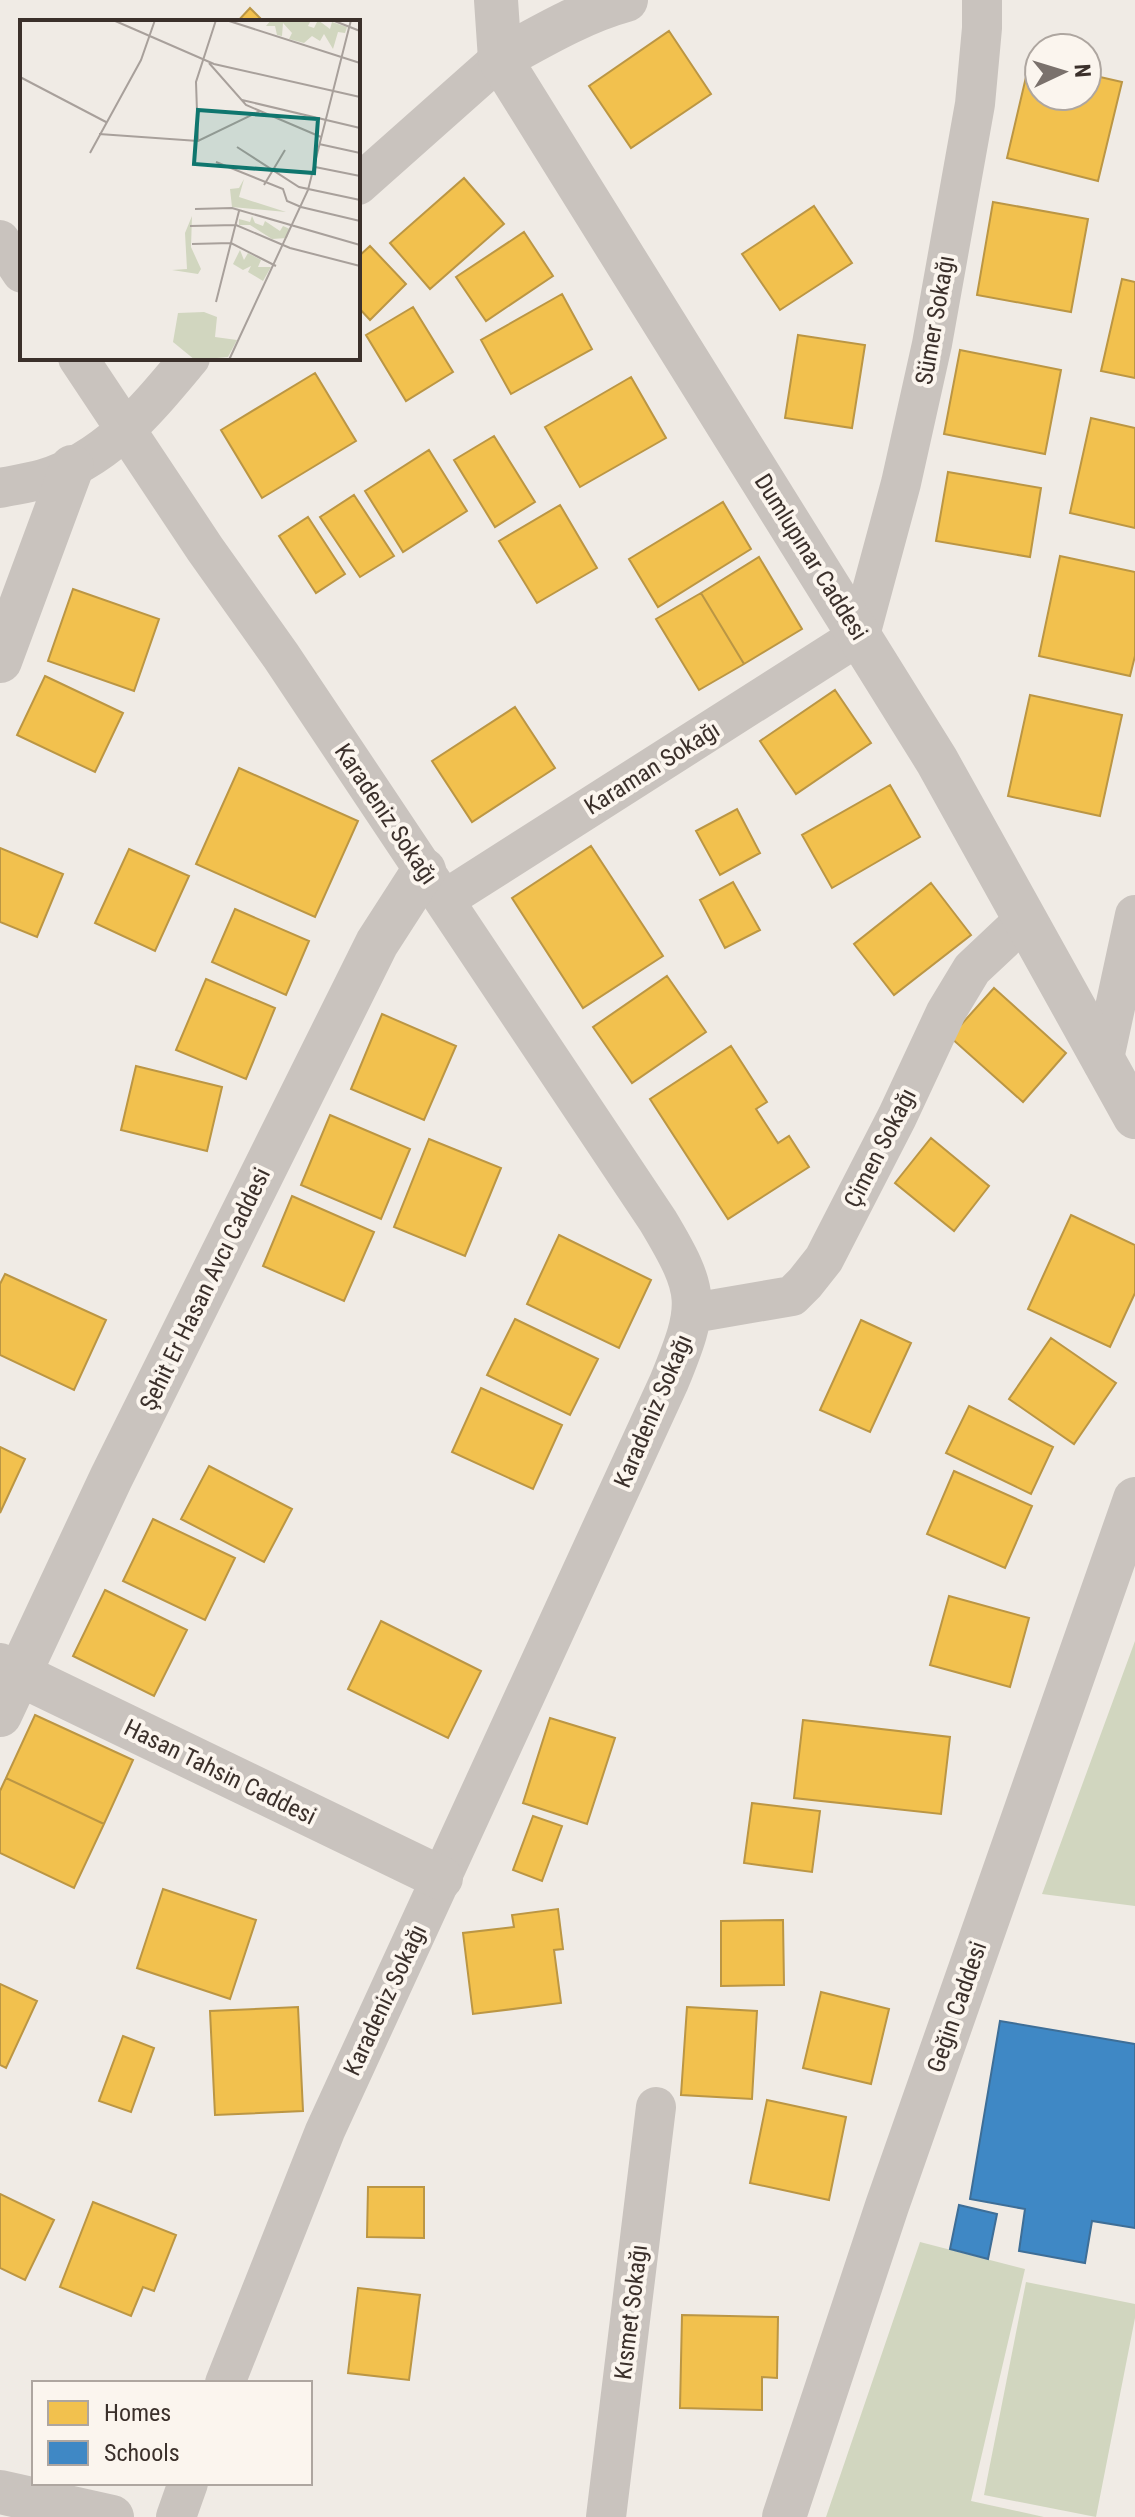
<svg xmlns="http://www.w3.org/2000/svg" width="1135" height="2517" viewBox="0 0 1135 2517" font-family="'Roboto Condensed',sans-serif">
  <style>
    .green { fill: #d1d6bf }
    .homes { fill: #f2c14e; stroke: #bb9644; stroke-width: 2 }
    .schools { fill: #3f88c5; stroke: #3e6e97; stroke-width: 2 }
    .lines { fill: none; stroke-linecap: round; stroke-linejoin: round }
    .minor { stroke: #c9c3be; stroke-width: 40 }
    .tertiary { stroke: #c9c3be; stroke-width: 44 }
    .labels { text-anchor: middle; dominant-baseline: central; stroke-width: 8; stroke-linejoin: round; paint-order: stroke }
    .street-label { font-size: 24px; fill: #3b302b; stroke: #fbf5ee }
    .inset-road { fill: none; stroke: #a8a09b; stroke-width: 2 }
    .view { fill: #0f766e; fill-opacity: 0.15; stroke: #0f766e; stroke-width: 4 }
    .inset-edge { fill: none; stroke: #3b302b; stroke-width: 4 }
  </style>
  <rect width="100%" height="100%" fill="#f0ebe5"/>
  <path class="green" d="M1135 1641V1906L1042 1894Z
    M920 2242 1025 2269 971 2501 1044 2517H826Z
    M1026 2282 1135 2304V2318L1096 2517 984 2495Z"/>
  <path class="homes" d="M250 8 264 22H237Z
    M669 31 711 94 631 148 589 86Z
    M1030 60 1039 62V96H1087V74L1122 82 1098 181 1007 158Z
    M464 178 504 224 430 289 390 243Z
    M993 202 1088 219 1071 312 977 295Z
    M814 206 852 263 780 310 742 254Z
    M524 232 553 276 486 321 456 277Z
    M370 246 406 284 370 320 358 307V257Z
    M1122 279 1135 282V378L1101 371Z
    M562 294 592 349 511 394 481 340Z
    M413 307 453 372 406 401 366 335Z
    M798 335 865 345 852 428 785 418Z
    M960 350 1061 370 1045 454 944 434Z
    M315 373 356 441 262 498 221 430Z
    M631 377 666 438 580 487 545 427Z
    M1091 418 1135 428V528L1070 513Z
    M494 436 535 502 495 527 454 460Z
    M429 450 467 511 403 552 365 491Z
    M948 472 1041 488 1030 557 936 541Z
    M354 495 394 556 360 577 320 517Z
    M723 502 751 549 658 607 629 559Z
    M560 505 597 568 537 603 499 541Z
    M308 517 345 574 316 593 279 536Z
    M1060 556 1135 572V656L1130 676 1039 656Z
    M759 557 802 629 744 664 701 593Z
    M73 589 159 619 134 691 48 661Z
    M701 593 744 664 699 690 656 619Z
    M45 676 123 713 95 772 17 735Z
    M835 690 871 743 796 794 760 741Z
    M1030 695 1122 715 1100 816 1008 796Z
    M515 707 555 768 472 822 432 761Z
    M239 768 358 821 315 917 196 864Z
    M890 785 920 837 832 888 802 835Z
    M737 809 760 853 720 875 696 831Z
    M591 846 663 956 583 1008 512 898Z
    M0 848 63 874 37 937 0 922Z
    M129 849 189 876 155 951 95 923Z
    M733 882 760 930 725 948 700 900Z
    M931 883 971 935 894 995 854 944Z
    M235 909 309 941 286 995 212 962Z
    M667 976 706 1032 632 1083 593 1027Z
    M206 979 275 1008 246 1079 176 1050Z
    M994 988 1066 1053 1023 1102 950 1037Z
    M382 1014 456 1046 424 1120 351 1089Z
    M731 1046 767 1102 756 1109 778 1143 789 1136 809 1167 728 1219 650 1099Z
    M136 1066 222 1087 207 1151 121 1130Z
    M330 1115 410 1149 381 1219 301 1185Z
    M931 1138 989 1186 954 1231 895 1183Z
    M429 1139 501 1168 465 1256 394 1227Z
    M292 1196 374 1232 344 1301 263 1266Z
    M1071 1215 1135 1245V1293L1110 1347 1028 1309Z
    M559 1235 651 1280 619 1348 527 1304Z
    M5 1274 106 1320 74 1390 0 1355V1284Z
    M515 1319 598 1359 570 1415 487 1375Z
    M861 1320 911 1343 870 1432 820 1410Z
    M1051 1338 1116 1383 1074 1444 1009 1399Z
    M481 1388 562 1425 533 1489 452 1452Z
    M969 1406 1053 1447 1031 1494 946 1453Z
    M0 1447 25 1459 0 1513Z
    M209 1466 292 1509 264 1562 181 1519Z
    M954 1471 1032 1506 1005 1568 927 1534Z
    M153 1519 235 1558 205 1620 123 1581Z
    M105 1590 187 1630 154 1696 73 1656Z
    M949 1596 1029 1618 1010 1687 930 1665Z
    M381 1621 481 1671 448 1738 348 1689Z
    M35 1715 133 1760 104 1824 6 1778Z
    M550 1718 615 1738 587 1824 523 1803Z
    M803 1720 950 1737 941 1814 794 1798Z
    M6 1778 104 1824 74 1888 0 1853V1791Z
    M752 1803 820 1811 812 1872 744 1863Z
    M533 1816 562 1826 542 1881 513 1870Z
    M163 1889 256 1920 230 1999 137 1968Z
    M558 1909 563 1949 554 1950 561 2003 473 2014 463 1933 514 1927 512 1915Z
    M783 1920 784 1985 721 1986V1921Z
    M0 1984 37 2001 6 2068 0 2065Z
    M821 1992 889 2009 871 2084 803 2068Z
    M298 2007 303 2111 215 2115 210 2011Z
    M687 2007 757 2011 752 2099 681 2095Z
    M123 2036 154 2048 131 2112 99 2101Z
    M767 2100 846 2117 829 2200 750 2183Z
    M368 2187H424V2238L367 2237Z
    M0 2194 54 2220 25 2280 0 2268Z
    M93 2202 176 2235 154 2291 143 2287 131 2316 60 2287Z
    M358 2288 420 2295 409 2380 348 2373Z
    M682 2315 778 2317 777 2378 762 2377V2410L680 2408Z"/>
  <path class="schools" d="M1000 2021 1135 2044V2228L1092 2221 1085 2263 1019 2251 1025 2209 970 2199Z
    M959 2205 997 2214 988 2259 950 2249Z"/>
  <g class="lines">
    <path class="minor" d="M358 185 500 59
      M0 240 22 273
      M78 358 205 549 281 656 658 1221C701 1293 701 1304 669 1382L325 2131 225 2383
      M0 488C14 485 29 483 43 479 108 459 148 408 190 358
      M444 900 860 635 901 483 932 344 975 104 982 28V0
      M1103 1063 1135 915
      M693 1313 792 1296 805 1283 824 1259 897 1117 946 1012 972 969 1024 920
      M176 2517 188 2483
      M606 2517 656 2107"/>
    <path class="tertiary" d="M496 0 500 59 937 761 1135 1117
      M500 59C540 37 582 12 626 0
      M0 661 72 467
      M0 1665 441 1878
      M0 1715 111 1478 377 943 424 870
      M0 2492 112 2517
      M784 2517 887 2206 1135 1499"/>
  </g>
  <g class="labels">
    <g class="street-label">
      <text transform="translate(935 320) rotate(-80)">Sümer Sokağı</text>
      <text transform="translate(811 557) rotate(58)">Dumlupınar Caddesi</text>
      <text transform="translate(652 768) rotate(-32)">Karaman Sokağı</text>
      <text transform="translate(386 814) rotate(56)">Karadeniz Sokağı</text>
      <text transform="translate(880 1148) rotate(-63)">Çimen Sokağı</text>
      <text transform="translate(205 1289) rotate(-64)">Şehit Er Hasan Avcı Caddesi</text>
      <text transform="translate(653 1411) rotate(-67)">Karadeniz Sokağı</text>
      <text transform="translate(220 1772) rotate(26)">Hasan Tahsin Caddesi</text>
      <text transform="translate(385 2000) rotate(-65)">Karadeniz Sokağı</text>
      <text transform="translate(957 2007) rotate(-71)">Geğin Caddesi</text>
      <text transform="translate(631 2312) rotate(-83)">Kısmet Sokağı</text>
    </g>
  </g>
  <g transform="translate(20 20)">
    <rect width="340" height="340" fill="#f0ebe5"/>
    <path d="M251 0H291L288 6 294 8 298 0 310 9 312 2 327 7 325 13 318 12 313 29 304 14 300 21 292 16 284 23 269 19 272 13 263 3 262 16 257 15 255 6H246ZM224 159 219 177 266 192 212 187 210 169 219 168ZM172 196 171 227 181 249 178 254 152 250 167 249 165 213ZM232 196 235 203 243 206 245 201 260 211 263 206 270 209 267 218 252 219 230 205H219V199L230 202ZM220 230 224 240 228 233 241 240 238 247H251L243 261 228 252 231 246 223 250 213 244ZM184 292 197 297 195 317 217 320 208 337 175 340 153 322 158 293Z" fill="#d1d6bf"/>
    <path class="inset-road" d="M93 0 194 44 340 77M206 0 340 43M312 0 340 11M189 43 226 85 301 117M0 57 86 102M222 80 340 108M79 114 178 121 240 91M178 121 176 62 196 0M299 124 340 133M217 127 279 167 340 180M70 133 121 40 135 0M196 142 263 169 267 181 281 187 340 201M295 147 340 156M244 165 265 130M175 189 212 188 340 225M170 206 216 205 270 228 340 246M172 224 211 223 256 246M196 282 219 191M209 340 288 170 331 0"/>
    <path class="view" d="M178 90 298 99 294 153 174 144Z"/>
    <rect width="340" height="340" class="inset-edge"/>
  </g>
  <rect x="32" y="2381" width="280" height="104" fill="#fbf5ee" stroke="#aea6a0" stroke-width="2"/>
  <rect x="48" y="2401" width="40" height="24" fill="#f2c14e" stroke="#aea6a0" stroke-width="2"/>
  <text x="104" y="2421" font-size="24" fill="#3b302b">Homes</text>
  <rect x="48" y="2441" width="40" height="24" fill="#3f88c5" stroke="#aea6a0" stroke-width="2"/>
  <text x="104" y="2461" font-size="24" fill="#3b302b">Schools</text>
  <g transform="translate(1063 72) rotate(86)"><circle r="38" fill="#fbf5ee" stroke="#aea6a0" stroke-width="2"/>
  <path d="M0-6L14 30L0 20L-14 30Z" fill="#7a716c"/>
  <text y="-12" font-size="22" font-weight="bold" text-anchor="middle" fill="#3b302b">N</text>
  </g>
</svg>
